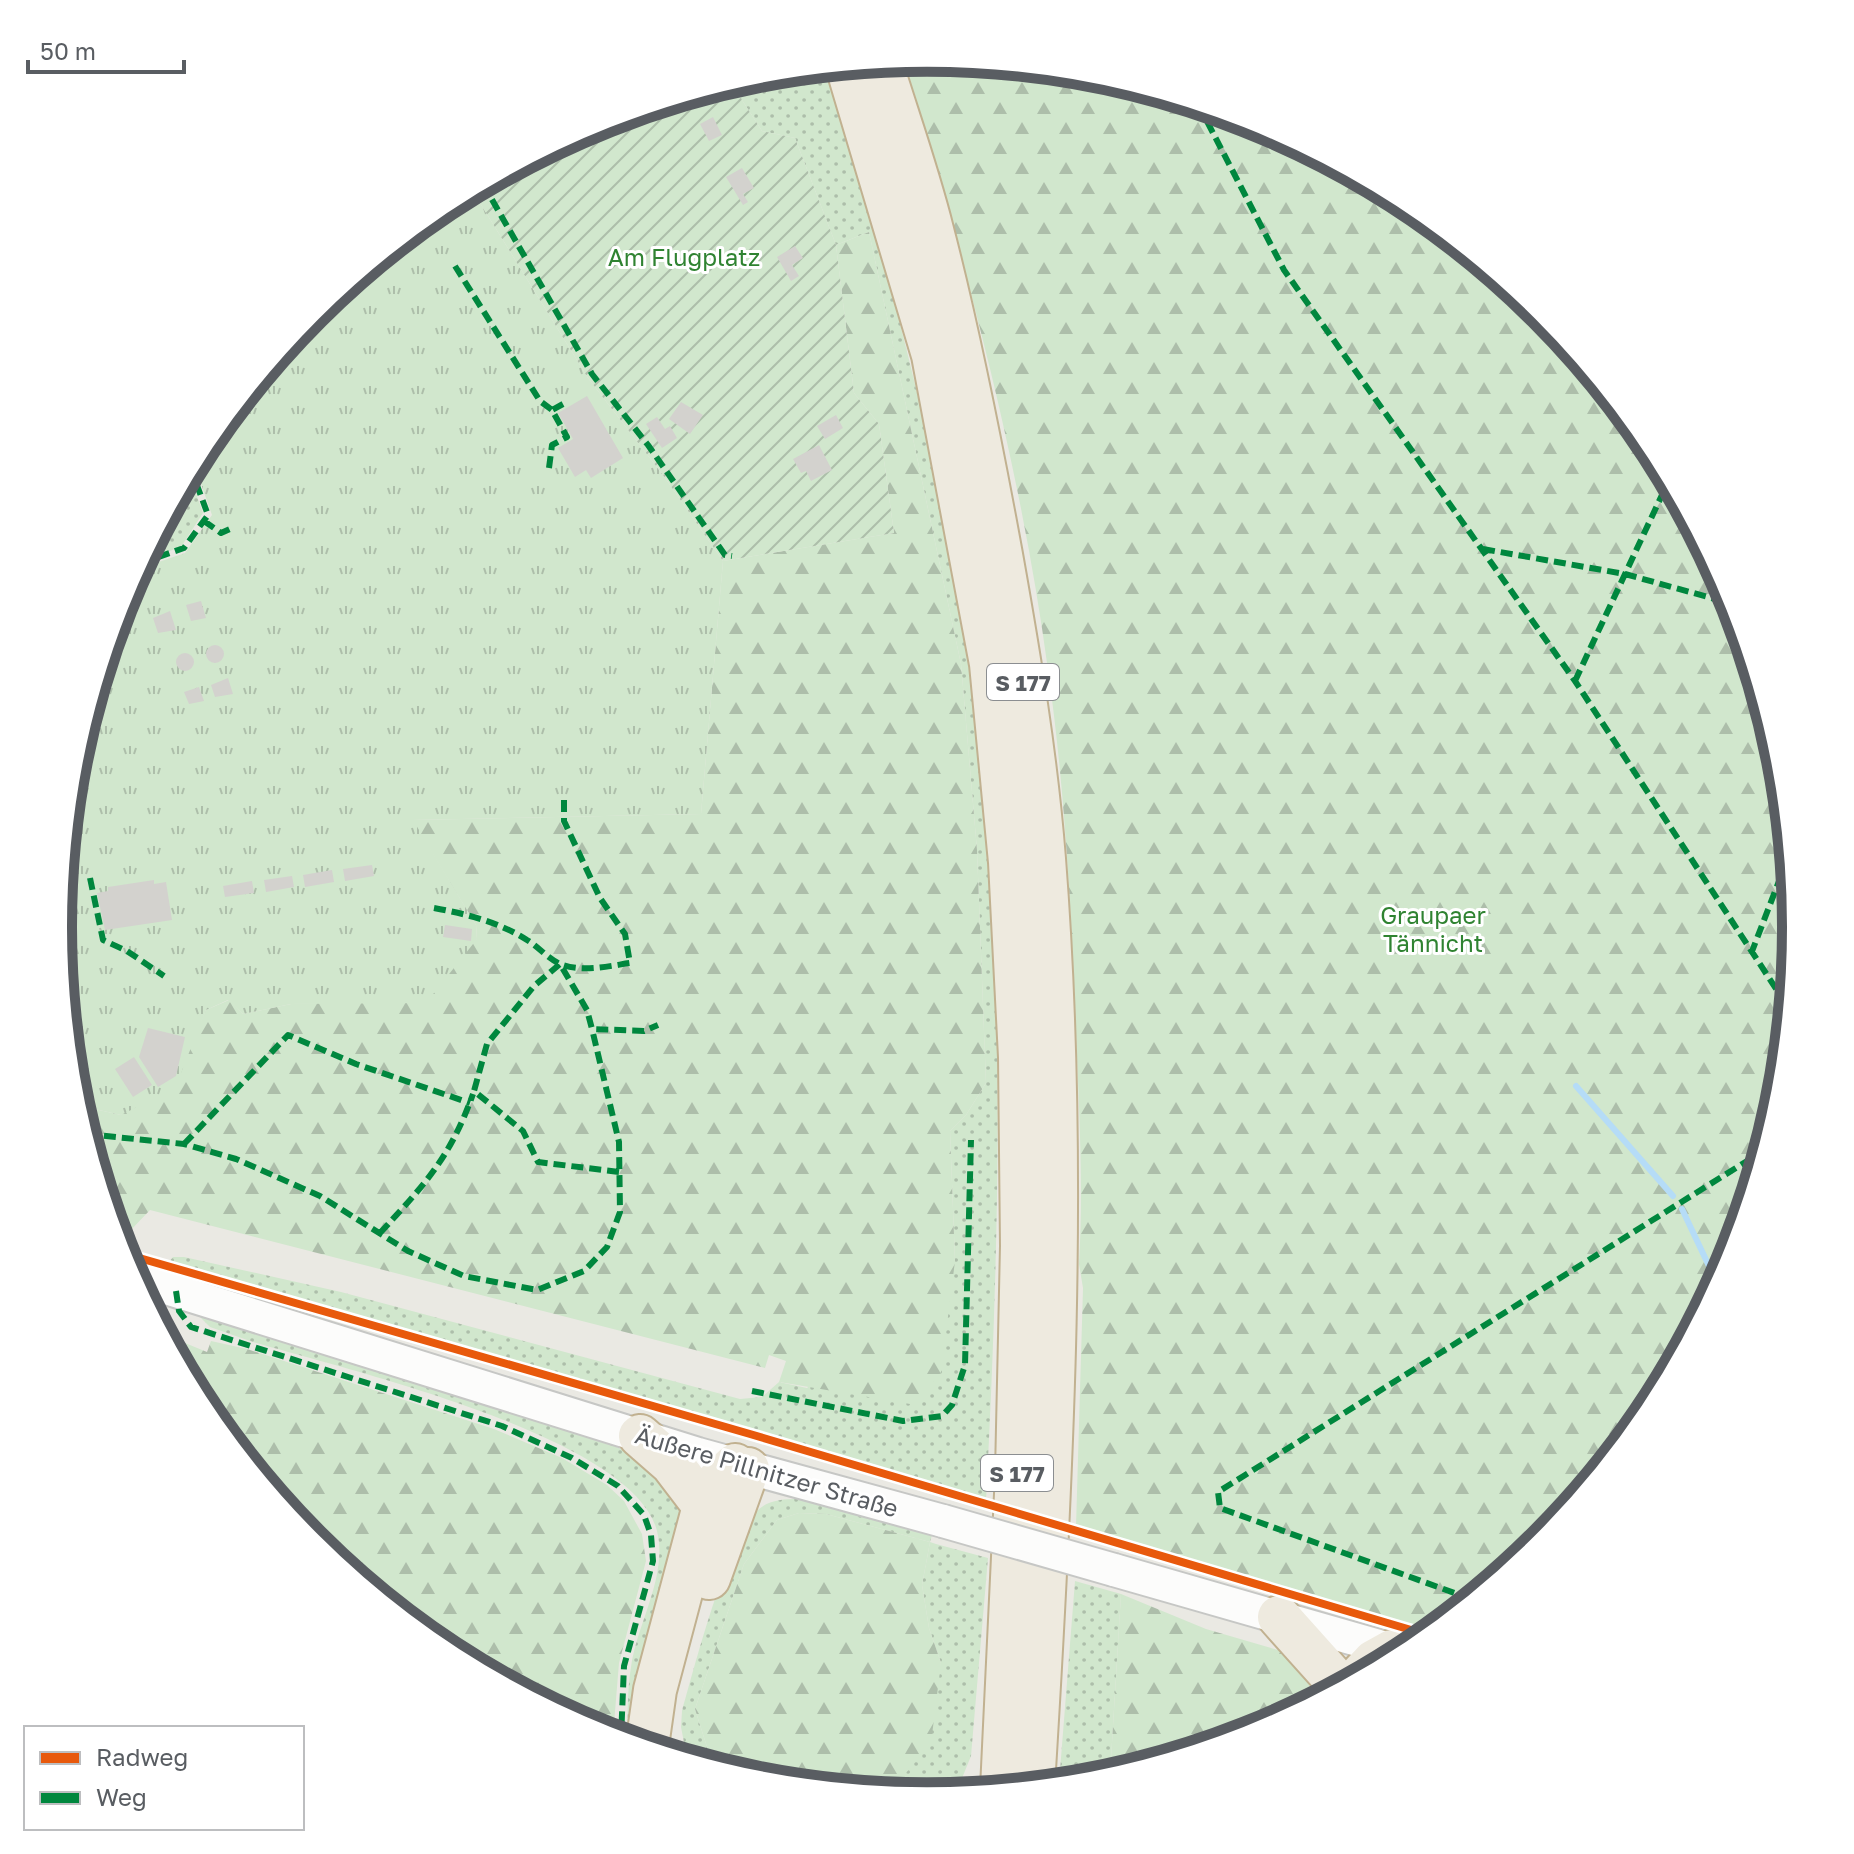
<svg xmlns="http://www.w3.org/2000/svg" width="1854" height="1854" viewBox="0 0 1854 1854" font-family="'Golos Text',sans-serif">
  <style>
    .grass { fill: url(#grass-dots) }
    .forest { fill: url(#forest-firs) }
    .park { fill: url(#park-tufts) }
    .garden { fill: url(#garden-furrows) }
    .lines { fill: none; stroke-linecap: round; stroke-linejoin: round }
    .stream { stroke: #b5dcf7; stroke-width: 6 }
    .building { fill: #d3d2ce }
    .secondary-casing { stroke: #c6c7c5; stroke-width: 36 }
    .highway-casing { stroke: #c1b190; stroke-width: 46 }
    .secondary { stroke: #fcfcfb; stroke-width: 32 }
    .highway { stroke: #eeeadf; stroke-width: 42 }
    .secondary-bridge-casing { stroke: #c6c7c5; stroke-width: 36; stroke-linecap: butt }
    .secondary-bridge { stroke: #fcfcfb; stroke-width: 32 }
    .quiet { stroke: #00873e; stroke-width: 6; stroke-dasharray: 12 6; stroke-linecap: butt }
    .cycleway-casing { stroke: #fff; stroke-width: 13 }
    .cycleway { stroke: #e8590c; stroke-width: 8 }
    .labels { text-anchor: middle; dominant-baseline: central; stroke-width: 6; stroke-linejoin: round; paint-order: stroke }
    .shield { fill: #fff; stroke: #8b8e91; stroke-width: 2 }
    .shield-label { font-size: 22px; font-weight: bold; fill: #595d62 }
    .park-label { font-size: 24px; fill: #2f8331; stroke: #fff }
    .street-label { font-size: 24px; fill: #595d62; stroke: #fff }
    .rim { fill: none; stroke: #595d62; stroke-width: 10 }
  </style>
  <defs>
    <pattern id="grass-dots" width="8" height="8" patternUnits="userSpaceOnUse" patternTransform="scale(2)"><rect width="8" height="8" fill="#d1e7cd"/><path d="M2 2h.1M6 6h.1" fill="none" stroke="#adbeaa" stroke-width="1.8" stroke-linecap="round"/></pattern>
    <pattern id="forest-firs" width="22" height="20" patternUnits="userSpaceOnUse" patternTransform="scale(2)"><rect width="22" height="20" fill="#d1e7cd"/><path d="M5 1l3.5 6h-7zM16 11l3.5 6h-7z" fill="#adbeaa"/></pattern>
    <pattern id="park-tufts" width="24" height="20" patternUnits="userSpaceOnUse" patternTransform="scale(2)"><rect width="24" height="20" fill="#d1e7cd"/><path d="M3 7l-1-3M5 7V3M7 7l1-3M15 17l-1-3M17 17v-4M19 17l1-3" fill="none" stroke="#adbeaa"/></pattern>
    <pattern id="garden-furrows" width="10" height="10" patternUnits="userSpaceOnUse" patternTransform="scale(2)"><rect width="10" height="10" fill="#d1e7cd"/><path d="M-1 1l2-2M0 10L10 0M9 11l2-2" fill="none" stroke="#adbeaa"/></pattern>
  </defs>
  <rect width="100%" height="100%" fill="#eae9e3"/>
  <path class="grass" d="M826 68C888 264 942 467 970 671 1008 946 1000 1225 986 1501L753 1430 168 1263 173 1257H184L341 1292 740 1399 762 1397 779 1382 807 1388 955 1261 950 1131 966 1115 986 1083 977 850 961 664 869 232 836 245 795 138 762 131 731 83 758 75Z
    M189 474 203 513 181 547 143 560Z
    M194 1311 556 1420 661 1467 686 1502 627 1740C628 1716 627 1691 631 1667 637 1623 668 1576 657 1531 633 1435 339 1368 250 1341L210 1327Z
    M806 1499 830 1503 932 1535 930 1542 936 1544 988 1558 971 1756 956 1793 927 1796 890 1792 895 1789 941 1663 929 1628 922 1585 930 1542 826 1514 799 1513 777 1520 744 1564 695 1709 713 1766 687 1758 681 1727 682 1711C694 1669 728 1535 759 1509 772 1498 789 1499 806 1499Z
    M1075 1581 1121 1594 1110 1775 1059 1783Z"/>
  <path class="forest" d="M927 58 1097 75 1260 124 1410 205 1542 313 1650 445 1730 595 1779 758 1796 927 1779 1097 1730 1260 1649 1410 1541 1542 1432 1631 1076 1526 1083 1288 1079 1264C1084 1179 1078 1091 1075 1006 1070 894 1064 781 1048 670 1020 462 965 260 904 60Z
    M869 232 961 664 977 850 986 1083 966 1115 950 1131 955 1261 941 1372 916 1405 779 1382 786 1361 769 1355 765 1368 150 1210 129 1232 123 1248 120 1247 77 1105 121 1115 196 1032 206 1010 229 1000 243 1014 291 1004 345 1002 477 939 476 925 412 820 701 814 723 561 894 533 879 424 854 393 836 245Z
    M159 1324 185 1343 207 1352 211 1341 247 1349 494 1429 562 1458 607 1485 624 1501 642 1534 646 1561 619 1663 613 1736 594 1730 444 1649 312 1541 204 1409Z
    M799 1513 826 1514 930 1542 922 1585 929 1628 941 1663 931 1743 890 1792 757 1779 713 1766 695 1709 744 1564 777 1520Z
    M1121 1594 1206 1629 1295 1655 1310 1664 1309 1703 1259 1730 1110 1775Z"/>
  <path class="park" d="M472 190 588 378 663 475 723 561 701 814 413 820 476 925 477 939 426 1003 291 1004 243 1014 228 1000 206 1010 175 1088 121 1115 77 1105 58 927 75 757 124 594 138 569 185 553 212 515 194 464 205 444 313 312 445 204Z"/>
  <path class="garden" d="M731 83 762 131 795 138 836 245 854 393 879 424 894 533 723 561 663 475 588 378 472 190 595 124Z"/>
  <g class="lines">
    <path class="stream" d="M1576 1086 1673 1196
      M1682 1209 1717 1283"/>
  </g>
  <path class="building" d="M634 112 639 122 617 132 611 119Z
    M713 117 722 135 709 141 700 124Z
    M742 168 754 188 743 194 748 202 743 205 726 177Z
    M795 246 803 258 792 265 799 276 791 281 777 257Z
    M587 396 623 458 591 478 586 470 575 477 558 448 573 439 558 413Z
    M681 402 703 415 690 434 669 419Z
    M836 415 843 428 825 439 817 426Z
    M657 417 665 429 670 426 677 438 662 448 646 424Z
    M819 445 832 470 811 481 806 471 801 473 793 459Z
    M201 601 206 618 191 621 186 605Z
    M170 611 176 630 158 633 153 618Z
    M206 654a9 9 0 1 1 18 0a9 9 0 1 1-18 0Z
    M176 662a9 9 0 1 1 18 0a9 9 0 1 1-18 0Z
    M228 678 233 694 215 697 211 685Z
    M199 687 204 701 189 704 184 692Z
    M372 865 374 876 345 881 343 869Z
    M332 870 334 882 305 887 303 875Z
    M292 876 294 887 266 892 264 880Z
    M154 880V884L166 882 172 920 105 930 97 893 108 891V887Z
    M252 881 254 893 225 897 223 886Z
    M445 925 472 929 471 941 443 937Z
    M148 1028 185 1037 176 1076 158 1087 139 1057Z
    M134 1057 152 1085 133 1097 115 1069Z"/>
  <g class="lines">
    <g class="secondary-casing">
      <path id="secondary" d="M134 1278 698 1454 943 1521
        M1114 1570 1403 1653"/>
    </g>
    <g class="highway-casing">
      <path id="highway" d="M881 63C898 118 918 174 932 230 960 338 981 446 1001 555 1019 656 1036 757 1044 859 1068 1167 1052 1477 1033 1786
        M847 66 933 355 991 664 1010 862 1020 1057 1022 1246 1017 1473 1002 1789
        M640 1436 672 1464 704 1506
        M709 1578 748 1469
        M1279 1617 1330 1674 1336 1689
        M1360 1676 1374 1661 1392 1651
        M647 1746 655 1690 704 1506 717 1482 735 1465"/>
    </g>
    <use href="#secondary" class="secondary"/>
    <use href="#highway" class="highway"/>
    <g class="secondary-bridge-casing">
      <path id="secondary-bridge" d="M943 1521 1114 1570"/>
    </g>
    <use href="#secondary-bridge" class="secondary-bridge"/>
    <path class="quiet" d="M1199 106 1284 270 1575 681 1788 1007
      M483 184 592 374 648 445 725 555 732 556
      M455 266 540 401 552 410
      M549 468 552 445 567 437 552 410 563 404
      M204 521 221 533 232 528
      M1483 549 1625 574 1733 604
      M141 563 184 548 208 515 191 469
      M1575 681 1669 480
      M90 878 103 940 127 951 164 976
      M434 908C466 914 499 922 527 940 539 947 550 961 563 965 584 972 609 966 630 963L625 934 600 898 564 821V799
      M1751 954 1789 855
      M86 1134 184 1144 236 1159 320 1196 408 1251 464 1276 537 1290 584 1271 607 1247 620 1212 619 1142 592 1029
      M184 1144 288 1035 356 1064 470 1103
      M619 1172 538 1162 523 1131 474 1091 487 1044 534 986 560 964 587 1010 592 1029 644 1031 658 1025
      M380 1233C425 1184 450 1158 473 1094
      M176 1291 179 1311 191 1327 502 1426 572 1458 618 1486 644 1515 651 1535 653 1561 624 1666 621 1738
      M752 1391 903 1421 942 1416 952 1405 965 1365 971 1140
      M1471 1599 1220 1508 1218 1492 1763 1151"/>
    <g class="cycleway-casing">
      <path id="cycleway" d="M122 1253 750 1434 1428 1635"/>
    </g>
    <use href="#cycleway" class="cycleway"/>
  </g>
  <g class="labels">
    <g class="shield">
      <rect x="987" y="664" width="72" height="36" rx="6"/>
      <rect x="981" y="1455" width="72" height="36" rx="6"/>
    </g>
    <g class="shield-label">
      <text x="1023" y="682">S 177</text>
      <text x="1017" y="1473">S 177</text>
    </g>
    <g class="park-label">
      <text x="684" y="256">Am Flugplatz</text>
      <text x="1433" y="914">Graupaer<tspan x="1433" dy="28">Tännicht</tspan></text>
    </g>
    <g class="street-label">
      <text transform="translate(767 1471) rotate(16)">Äußere Pillnitzer Straße</text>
    </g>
  </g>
  <path d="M0 0H1854V1854H0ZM72 927a855 855 0 1 1 1710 0a855 855 0 1 1-1710 0Z" fill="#fff" fill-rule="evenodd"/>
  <path class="rim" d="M72 927a855 855 0 1 1 1710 0a855 855 0 1 1-1710 0Z"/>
  <rect x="24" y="1726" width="280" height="104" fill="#ffffff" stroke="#bdbec0" stroke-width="2"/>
  <rect x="40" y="1752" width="40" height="12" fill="#e8590c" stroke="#bdbec0" stroke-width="2"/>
  <text x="96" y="1766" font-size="24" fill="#595d62">Radweg</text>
  <rect x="40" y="1792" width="40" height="12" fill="#00873e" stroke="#bdbec0" stroke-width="2"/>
  <text x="96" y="1806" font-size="24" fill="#595d62">Weg</text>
  <path d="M28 60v12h156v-12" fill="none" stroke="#595d62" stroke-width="4"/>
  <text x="40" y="60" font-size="24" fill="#595d62" stroke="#ffffff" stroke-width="6" paint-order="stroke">50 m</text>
</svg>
